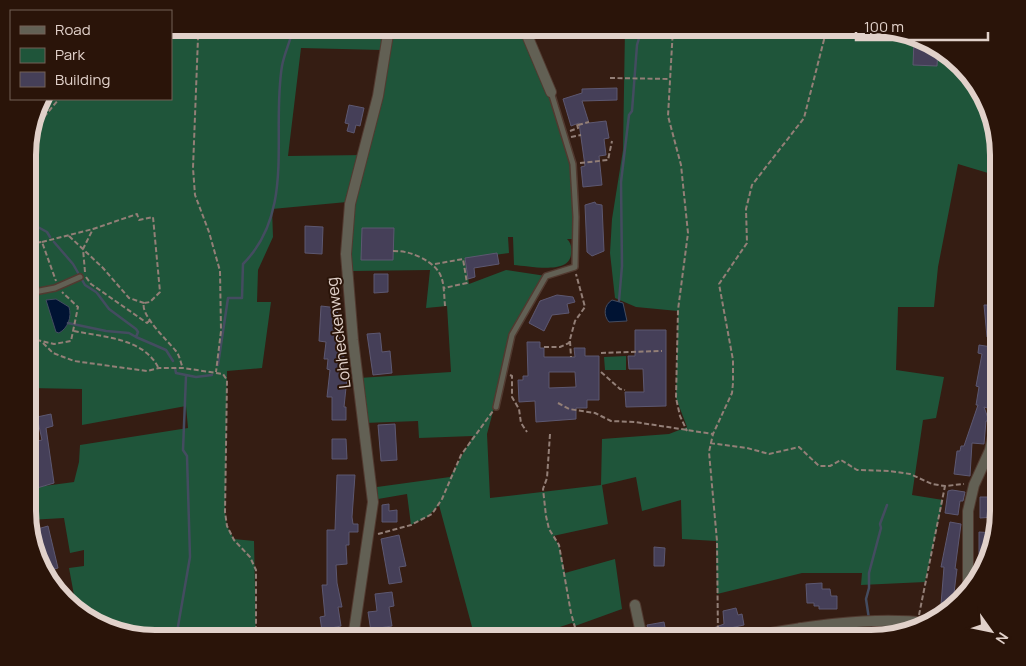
<svg xmlns="http://www.w3.org/2000/svg" width="1026" height="666" viewBox="0 0 1026 666" font-family="Manrope,sans-serif">
  <style>
    .green { fill: #1f553a }
    .water { fill: #001333; stroke: #444c60 }
    .lines { fill: none; stroke-linecap: round; stroke-linejoin: round }
    .stream { stroke: #444c60; stroke-width: 2.5 }
    .building { fill: #453f58; stroke: #5d5871; fill-rule: evenodd }
    .service-casing { stroke: #513a30; stroke-width: 8 }
    .minor-casing { stroke: #513a30; stroke-width: 12 }
    .path { stroke: #937f77; stroke-width: 2; stroke-dasharray: 5 2.5; stroke-linecap: butt }
    .service { stroke: #626054; stroke-width: 5 }
    .minor { stroke: #626054; stroke-width: 10 }
    .labels { text-anchor: middle; dominant-baseline: central; stroke-width: 4; stroke-linejoin: round; paint-order: stroke }
    .street-label { font-size: 16px; fill: #e1d1ca; stroke: #2a1409 }
    .rim { fill: none; stroke: #e1d1ca; stroke-width: 6 }
  </style>
  <rect width="100%" height="100%" fill="#351d13"/>
  <path class="green" d="M171 28H386L382 50 301 48 288 156 366 155 392 28H522L548 81 573 164 575 239H567C571 243 572 247 571 254 570 275 529 266 514 265L513 237H508L509 253 465 259 469 284 506 270 546 276 515 329 487 434 490 498 601 485 602 439 669 434 687 427 676 398 678 311 636 307 615 298 610 253 612 219 623 150 625 28H871L942 49 982 91 998 147V176L958 164 938 267 934 307H898L896 370 944 377 936 418 923 420 912 495 943 500 925 582 861 585 862 573H802L717 594 716 541 682 539 681 500 642 511 636 477 602 485 608 524 553 536 559 545 565 573 615 559 622 609 575 626 572 623 526 638H475L439 505 427 517 411 525 407 494 378 499 377 487 450 477 473 436 419 438 418 421 364 423 359 378 451 372 447 306 426 308 430 270 351 271 347 202 272 209 273 237 258 270 257 302H271L262 368 227 371 225 512 227 526 234 539 254 541 256 638H155L84 617 65 597 74 595 69 568 84 566V550L70 553 64 518 29 520V488L74 482 79 462 80 445 188 428 186 406 82 425V389L29 388V139L41 99H171Z
    M626 356V370H605L604 357Z
    M895 623 894 634 879 638H856L855 626Z"/>
  <path class="water" d="M56 299 69 307C72 317 68 328 59 333L56 332 46 300Z
    M612 300 623 303 627 321 609 322C603 315 604 305 612 300Z"/>
  <g class="lines">
    <path class="stream" d="M29 215 35 220 36 226 47 232 50 237
      M54 242 73 264 85 285 96 292
      M97 293 109 309 136 329 138 332 136 337 166 350 173 361
      M619 301 622 266 621 182 629 115 632 111 637 45 642 28
      M68 323 106 331 129 333 136 337
      M218 365 228 298H242L243 264C296 211 271 133 282 66 284 55 289 44 292 33L291 28
      M175 368 176 373 196 377 212 375
      M869 619 866 599 869 588V573L881 528 880 524 887 505
      M869 625V638
      M176 638 190 557 187 456 183 450 186 376"/>
  </g>
  <path class="building" d="M914 41 938 48 937 66 913 65Z
    M617 88V100L582 101 589 123 606 121 609 138 604 139 606 155 599 156 602 185 583 187 581 167 585 166 579 123 571 126 563 99 582 93V89Z
    M349 105 364 108 360 126 356 125 354 133 347 131 349 124 345 123Z
    M595 202 596 204 602 205 604 251 592 256 587 252 585 205Z
    M305 226 323 227 322 254 305 253Z
    M362 228H394L393 260H361Z
    M497 253 499 264 474 268 475 277 468 279 465 258Z
    M374 274H388V292L374 293Z
    M989 284H998V336L987 337 984 305H990Z
    M557 295 573 297 575 302 567 304 569 313 552 315 544 331 529 323 540 301Z
    M321 306 338 308 336 328H341L338 350 344 351 343 378H347L344 407H346V420H332V397H327L330 370 327 369 328 359H324L326 342 319 341Z
    M635 330H666V406L626 407 625 392H644L643 369H629L628 356H635Z
    M380 333 382 352 390 351 392 373 373 375 367 334Z
    M527 342H540V348H544V357H575L574 348H585V356H599V400H587V408H576V419L536 422 535 401 519 402 518 380H523V376H528ZM549 372H575L576 387 549 388Z
    M979 345 998 348 996 365H998V380L991 409 984 407 989 421H986L984 444 972 443 970 476 954 474 957 451H960L961 446H964L978 405H976L979 387 976 386 982 354 978 353Z
    M51 414 53 426 46 428 54 483 37 488 33 475 36 474 34 466H37L33 442 42 440 37 417Z
    M395 424 397 460 381 461 378 425Z
    M332 439H346L347 459H332Z
    M337 475H355L352 517 353 524H358V532H349V545H346L347 564 336 565 337 583 342 607H338L341 626 331 628V638H323L320 617 325 616 322 585H327V530H335Z
    M952 490 965 492 963 501H960L958 515 945 513 948 491Z
    M980 497H994V517L980 518Z
    M389 504V511L397 510V522H382V505Z
    M950 522 961 524 955 569H957L954 593H956L955 603 940 617 944 567H941Z
    M48 526 58 568 51 570 52 583 45 575 41 563 47 562 43 543 38 544 34 530Z
    M979 532 994 533 986 556H979Z
    M399 535 406 566 399 567 402 582 389 584 381 539Z
    M654 547 665 548 664 566H654Z
    M822 583V589H830L831 596H837V609H819V606H814V603H807L806 584Z
    M392 592 394 606 389 607 392 626 379 628 380 638H372L368 612 377 611 375 594Z
    M736 608 738 615 742 614 744 625 712 632 711 629 724 624 723 611Z
    M664 622 667 638H650L647 625Z"/>
  <g class="lines">
    <g class="service-casing">
      <path id="service" d="M29 293 55 288 80 277
        M496 407 512 335 546 276 575 267 576 217 573 164 551 92"/>
    </g>
    <g class="minor-casing">
      <path id="minor" d="M524 28 551 92
        M968 590V511L974 485 990 450 998 413
        M635 605 642 638
        M800 628V638
        M353 638 373 502 353 340 346 254 350 204 378 96 389 28
        M742 638C803 627 867 616 929 623"/>
    </g>
    <path class="path" d="M196 28 198 38 193 168 195 195 209 232 220 271 221 331 216 372
      M673 28 668 116 681 165 688 233 678 310 676 398 680 416 687 431
      M610 78 670 79
      M578 125 589 122
      M32 126 44 117 59 99
      M570 131 578 128 577 124
      M571 137 581 135
      M580 163 608 160 612 141
      M69 236 103 268 129 298 144 303
      M42 242 93 229 137 214 139 220 153 217 160 292 150 302 144 303C140 315 168 341 175 350 180 355 180 362 183 368
      M29 244 42 242 56 281
      M393 251C404 251 411 253 420 257 445 270 443 280 445 306
      M435 264 463 259 467 283 444 288
      M85 272 83 249 93 229
      M86 277 91 284 147 323 151 319
      M74 331C103 337 143 338 158 367
      M29 338 54 344 71 341 78 307 62 292
      M570 341 571 357
      M43 343 53 353 74 361 147 371 159 368H183L223 374 227 380 225 512 227 526 234 540 250 557 256 570V638
      M544 347H560L569 343 575 321 585 307 576 274
      M601 353 662 351
      M601 372 620 389 625 390
      M510 375 512 376V397L519 409 521 423 527 432
      M558 403 569 409 595 413 611 421 635 422 713 434
      M550 434 547 478 543 489 546 516 549 529 559 545 571 613 578 638
      M710 443 747 448 769 454 799 447 819 466H830L841 460 857 470 890 471 910 474 932 484 945 486
      M378 534 411 525 432 514 442 499 461 455 493 411
      M919 615 945 486 964 484
      M718 638 717 541 709 452 713 434 732 393 733 383V360L719 284 747 243 746 209 752 185 804 118 827 28"/>
    <use href="#service" class="service"/>
    <use href="#minor" class="minor"/>
  </g>
  <g class="labels">
    <g class="street-label">
      <text transform="translate(338 333) rotate(-97)">Lohheckenweg</text>
    </g>
  </g>
  <path d="M0 0H1026V666H0ZM155 36H871A119 119 0 0 1 990 155V511A119 119 0 0 1 871 630H155A119 119 0 0 1 36 511V155A119 119 0 0 1 155 36Z" fill="#2a1409" fill-rule="evenodd"/>
  <path class="rim" d="M155 36H871A119 119 0 0 1 990 155V511A119 119 0 0 1 871 630H155A119 119 0 0 1 36 511V155A119 119 0 0 1 155 36Z"/>
  <rect x="10" y="10" width="162" height="90" fill="#2a1409" stroke="#736056"/>
  <rect x="20" y="26" width="25" height="8" fill="#626054" stroke="#736056"/>
  <text x="55" y="35" font-size="15" fill="#e1d1ca">Road</text>
  <rect x="20" y="48" width="25" height="15" fill="#1f553a" stroke="#736056"/>
  <text x="55" y="60" font-size="15" fill="#e1d1ca">Park</text>
  <rect x="20" y="72" width="25" height="15" fill="#453f58" stroke="#736056"/>
  <text x="55" y="85" font-size="15" fill="#e1d1ca">Building</text>
  <g transform="translate(991 631) rotate(123)" stroke="#2a1409" stroke-width="4" paint-order="stroke">
  <path d="M0-4L9 19L0 12L-9 19Z" fill="#e1d1ca"/>
  <text y="-8" font-size="14" font-weight="bold" text-anchor="middle" fill="#e1d1ca">N</text>
  </g>
  <path d="M856 32v8h132v-8" fill="none" stroke="#e1d1ca" stroke-width="2.5"/>
  <text x="864" y="32" font-size="15" fill="#e1d1ca" stroke="#2a1409" stroke-width="4" paint-order="stroke">100 m</text>
</svg>
